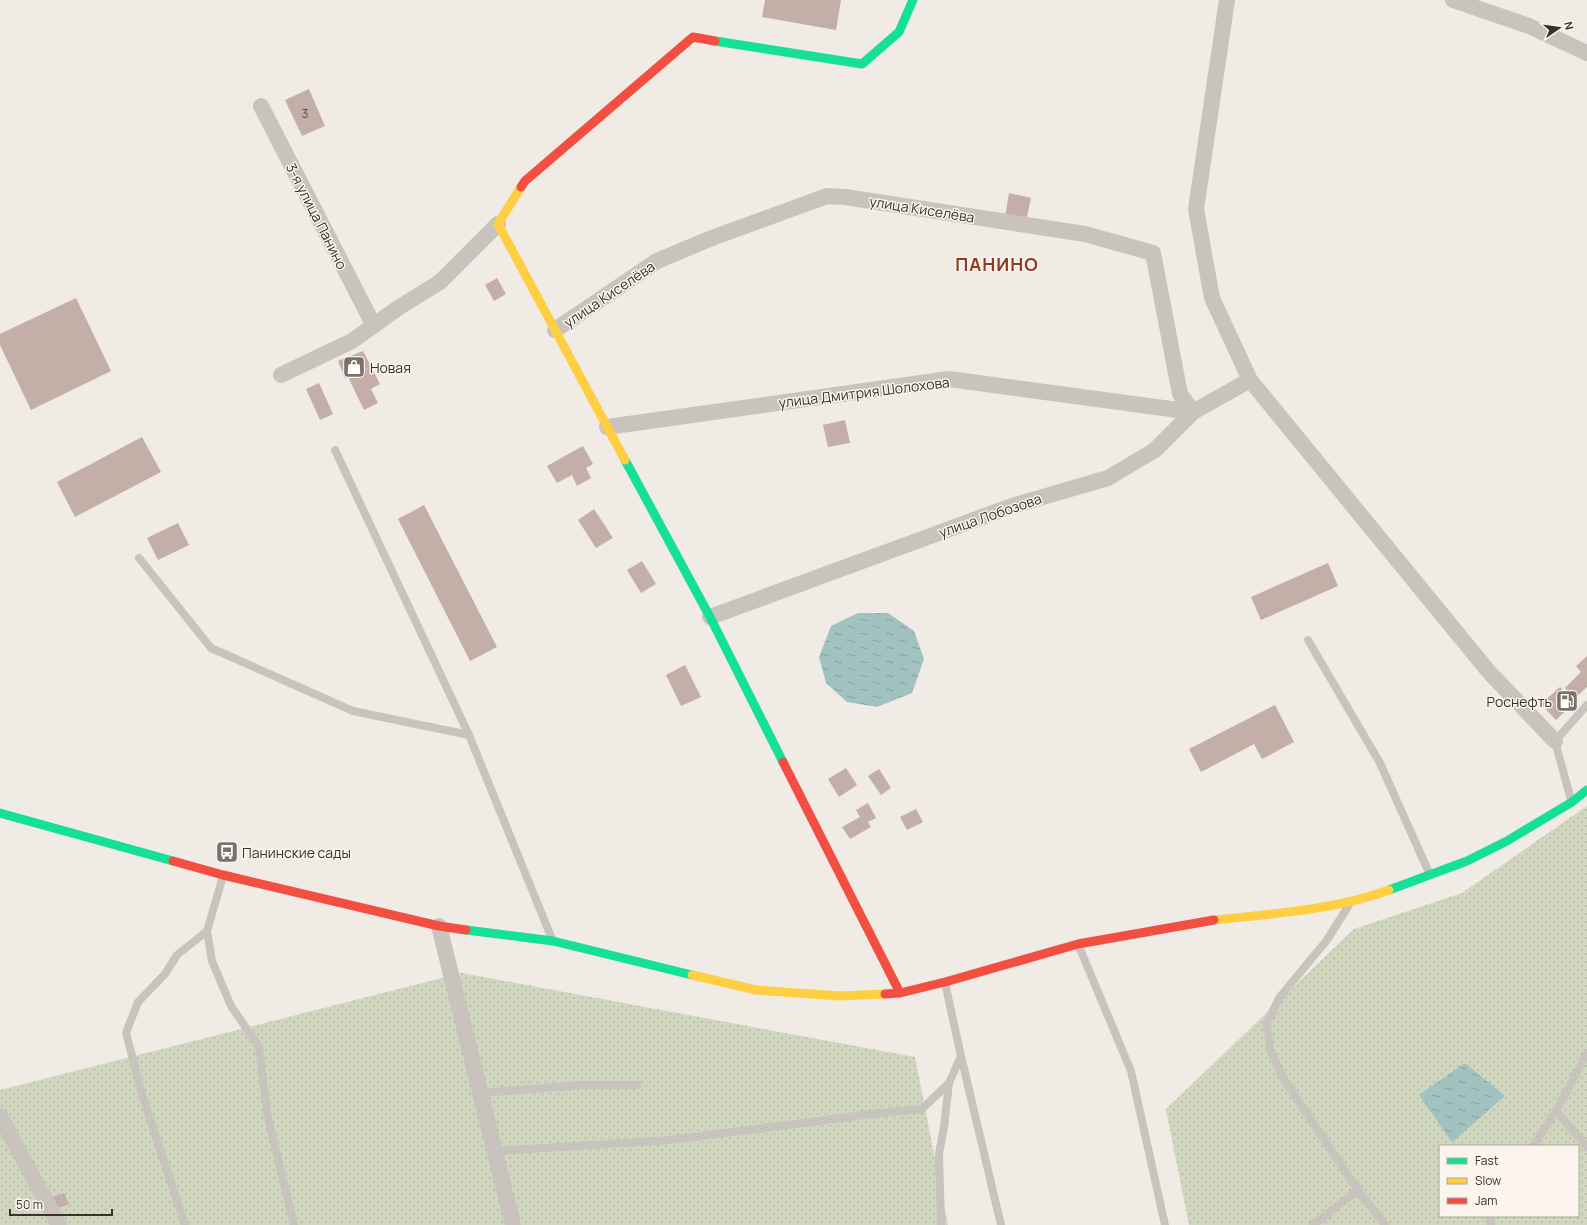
<svg xmlns="http://www.w3.org/2000/svg" width="1587" height="1225" viewBox="0 0 1587 1225" font-family="Manrope,sans-serif">
  <style>
    .grass { fill: url(#grass-dots); fill-rule: evenodd }
    .water { fill: url(#water-ripples) }
    .building { fill: #c3afa7 }
    .lines { fill: none; stroke-linecap: round; stroke-linejoin: round }
    .lane { stroke: #c9c3be; stroke-width: 8 }
    .street { stroke: #c9c3be; stroke-width: 16 }
    .fast { stroke: #16e098; stroke-width: 9 }
    .slow { stroke: #ffcf43; stroke-width: 9 }
    .jam { stroke: #f24e42; stroke-width: 9 }
    .labels { text-anchor: middle; dominant-baseline: central; stroke-width: 3; stroke-linejoin: round; paint-order: stroke }
    .number-label { font-size: 12px; fill: #5d504a }
    .street-label { font-size: 14px; fill: #3b302b; stroke: #fbf5ee }
    .poi-label { font-size: 14px; fill: #3b302b; stroke: #fbf5ee; text-anchor: start }
    .district-label { font-size: 18px; font-weight: bold; letter-spacing: 1px; fill: #8c3b22; stroke: #fbf5ee }
  </style>
  <defs>
    <pattern id="grass-dots" width="8" height="8" patternUnits="userSpaceOnUse"><rect width="8" height="8" fill="#d1d6bf"/><path d="M2 2h.1M6 6h.1" fill="none" stroke="#b4b8a4" stroke-width="1.8" stroke-linecap="round"/></pattern>
    <pattern id="water-ripples" width="26" height="14" patternUnits="userSpaceOnUse"><rect width="26" height="14" fill="#a1c2c1"/><path d="M2 4q2-2 4 0t4 0M15 11q2-2 4 0t4 0" fill="none" stroke="#849e9d"/></pattern>
  </defs>
  <rect width="100%" height="100%" fill="#f0ebe5"/>
  <path class="grass" d="M1587 806V1225H1189L1166 1109 1354 929 1462 893ZM1440 1146H1578V1216H1440Z
    M462 973 915 1057 948 1225H0V1090Z"/>
  <path class="water" d="M858 613H888L914 631 924 659 912 693 877 707 847 702 826 683 819 657 831 626Z
    M1465 1063 1505 1096 1452 1142 1419 1095Z"/>
  <path class="building" d="M765 0H841L836 30 762 17Z
    M309 89 325 126 302 136 285 100Z
    M1009 193 1031 198 1026 221 1005 217Z
    M497 278 506 294 494 301 485 285Z
    M76 298 111 371 31 410 0 345V334Z
    M363 351 380 384 371 389 378 403 364 410 349 379 369 368 345 378 338 361Z
    M319 383 333 414 320 420 306 389Z
    M845 420 850 443 828 447 823 425Z
    M142 437 161 472 75 517 57 482Z
    M583 446 593 464 586 468 591 478 577 486 572 475 557 483 547 466Z
    M424 505 497 647 470 661 398 519Z
    M594 509 613 538 596 548 578 520Z
    M178 523 189 545 158 560 147 538Z
    M642 561 656 584 641 593 627 570Z
    M1328 563 1338 586 1261 620 1251 597Z
    M1587 656V687L1575 698 1565 688 1581 672 1576 666Z
    M685 665 701 697 681 706 666 675Z
    M1560 687 1575 702 1556 720 1541 704Z
    M1275 705 1294 742 1262 759 1254 744 1201 772 1189 749Z
    M846 768 857 785 839 797 828 779Z
    M879 769 891 788 881 795 868 776Z
    M868 803 876 818 868 822 871 827 850 839 842 827 860 817 856 810Z
    M916 809 923 822 907 830 900 817Z
    M64 1193 69 1204 58 1208 53 1197Z"/>
  <g class="lines">
    <path class="lane" d="M335 450 469 735 552 939
      M139 558 211 648 353 711 469 735
      M1308 640 1380 763 1430 875
      M1571 800 1555 741 1587 705
      M223 876 207 931 212 961 231 1006 259 1047 267 1113 294 1225
      M1349 905 1327 940 1279 998 1267 1023 1270 1050 1284 1079 1358 1190 1385 1225
      M1078 944 1131 1071 1165 1225
      M961 1056 1001 1225
      M480 1093 584 1085H637
      M1556 1111 1587 1147
      M1533 1146 1556 1111 1587 1054
      M495 1151 671 1140 871 1114 922 1109 949 1083
      M1490 1216 1491 1225
      M185 1225 142 1094 126 1033 138 1002 165 974 177 955 207 931
      M941 1225 939 1154 944 1127 949 1083 961 1056 945 983
      M1313 1225 1358 1190"/>
    <path class="street" d="M1227 0 1196 209 1212 298 1250 380 1489 672 1555 741
      M1453 0 1529 26 1587 53
      M261 106 374 326
      M555 330 657 261 712 238 827 196 845 197 1085 234 1153 253 1180 394 1193 412
      M281 375 352 341 398 308 440 282 498 224
      M607 427 949 379 1193 412
      M710 617 1012 506 1108 478 1155 450 1193 412 1250 380
      M439 926 513 1225
      M0 1116 59 1225"/>
    <path class="fast" d="M715 41 862 64 899 32 913 0
      M625 460 710 617 783 762
      M0 813 173 861
      M1389 890 1467 861 1507 841 1572 802 1587 790
      M466 930 553 941 692 975"/>
    <path class="slow" d="M521 187 498 224 625 460
      M1214 920C1271 914 1335 910 1389 890
      M692 975 756 990 840 996 885 994"/>
    <path class="jam" d="M521 187 525 181 693 37 715 41
      M783 762 900 993
      M173 861 223 875 439 926 466 930
      M885 994 900 993 945 982 1078 944 1214 920"/>
  </g>
  <defs>
    <g id="shop-square" transform="scale(1.15)"><rect x="-9" y="-9" width="18" height="18" rx="4" fill="#7a716c" stroke="#fbf5ee"/><path d="M-5-2.5h2.3a2.7 3.5 0 0 1 5.4 0H5L5.5 6h-11ZM-1.5-2.5h3a1.5 2.3 0 0 0-3 0Z" fill="#fff"/></g>
    <g id="fuel-square" transform="scale(1.15)"><rect x="-9" y="-9" width="18" height="18" rx="4" fill="#7a716c" stroke="#fbf5ee"/><path d="M-5.5-6h7V0h2V4h1.3V-2.5L3-4.5l.8-.8L6-3V5H2.5V1h-1V6h-7ZM-4.2-4.7v3.2H.2V-4.7Z" fill="#fff"/></g>
    <g id="bus-square" transform="scale(1.15)"><rect x="-9" y="-9" width="18" height="18" rx="4" fill="#7a716c" stroke="#fbf5ee"/><path d="M-5-6H5V4H4V6H2V4H-2V6H-4V4H-5ZM-3.5-4V0h7V-4ZM-3.5 1.2v1.5H-2V1.2ZM2 1.2v1.5H3.5V1.2Z" fill="#fff"/></g>
  </defs>
  <g fill-rule="evenodd">
    <use href="#shop-square" x="354" y="367"/>
    <use href="#fuel-square" x="1567" y="701"/>
    <use href="#bus-square" x="227" y="852"/>
  </g>
  <g class="labels">
    <g class="number-label">
      <text x="305" y="113">3</text>
    </g>
    <g class="street-label">
      <text transform="translate(922 209) rotate(9)">улица Киселёва</text>
      <text transform="translate(317 216) rotate(63)">3-я улица Панино</text>
      <text transform="translate(609 294) rotate(-34)">улица Киселёва</text>
      <text transform="translate(864 392) rotate(-7)">улица Дмитрия Шолохова</text>
      <text transform="translate(990 515) rotate(-19)">улица Лобозова</text>
    </g>
    <g class="poi-label">
      <text x="370" y="367">Новая</text>
      <text x="1552" y="701" text-anchor="end">Роснефть</text>
      <text x="242" y="852">Панинские сады</text>
    </g>
    <g class="district-label">
      <text x="997" y="264">ПАНИНО</text>
    </g>
  </g>
  <rect x="1439" y="1145" width="140" height="72" fill="#fbf5ee" stroke="#aea6a0"/>
  <rect x="1447" y="1158" width="20" height="6" fill="#16e098" stroke="#aea6a0"/>
  <text x="1475" y="1165" font-size="12" fill="#3b302b">Fast</text>
  <rect x="1447" y="1178" width="20" height="6" fill="#ffcf43" stroke="#aea6a0"/>
  <text x="1475" y="1185" font-size="12" fill="#3b302b">Slow</text>
  <rect x="1447" y="1198" width="20" height="6" fill="#f24e42" stroke="#aea6a0"/>
  <text x="1475" y="1205" font-size="12" fill="#3b302b">Jam</text>
  <g transform="translate(1559 28) rotate(77)" stroke="#fbf5ee" stroke-width="3" paint-order="stroke">
  <path d="M0-3L7 15L0 10L-7 15Z" fill="#3b302b"/>
  <text y="-6" font-size="11" font-weight="bold" text-anchor="middle" fill="#3b302b">N</text>
  </g>
  <path d="M10 1209v6h102v-6" fill="none" stroke="#3b302b" stroke-width="2"/>
  <text x="16" y="1209" font-size="12" fill="#3b302b" stroke="#fbf5ee" stroke-width="3" paint-order="stroke">50 m</text>
</svg>
